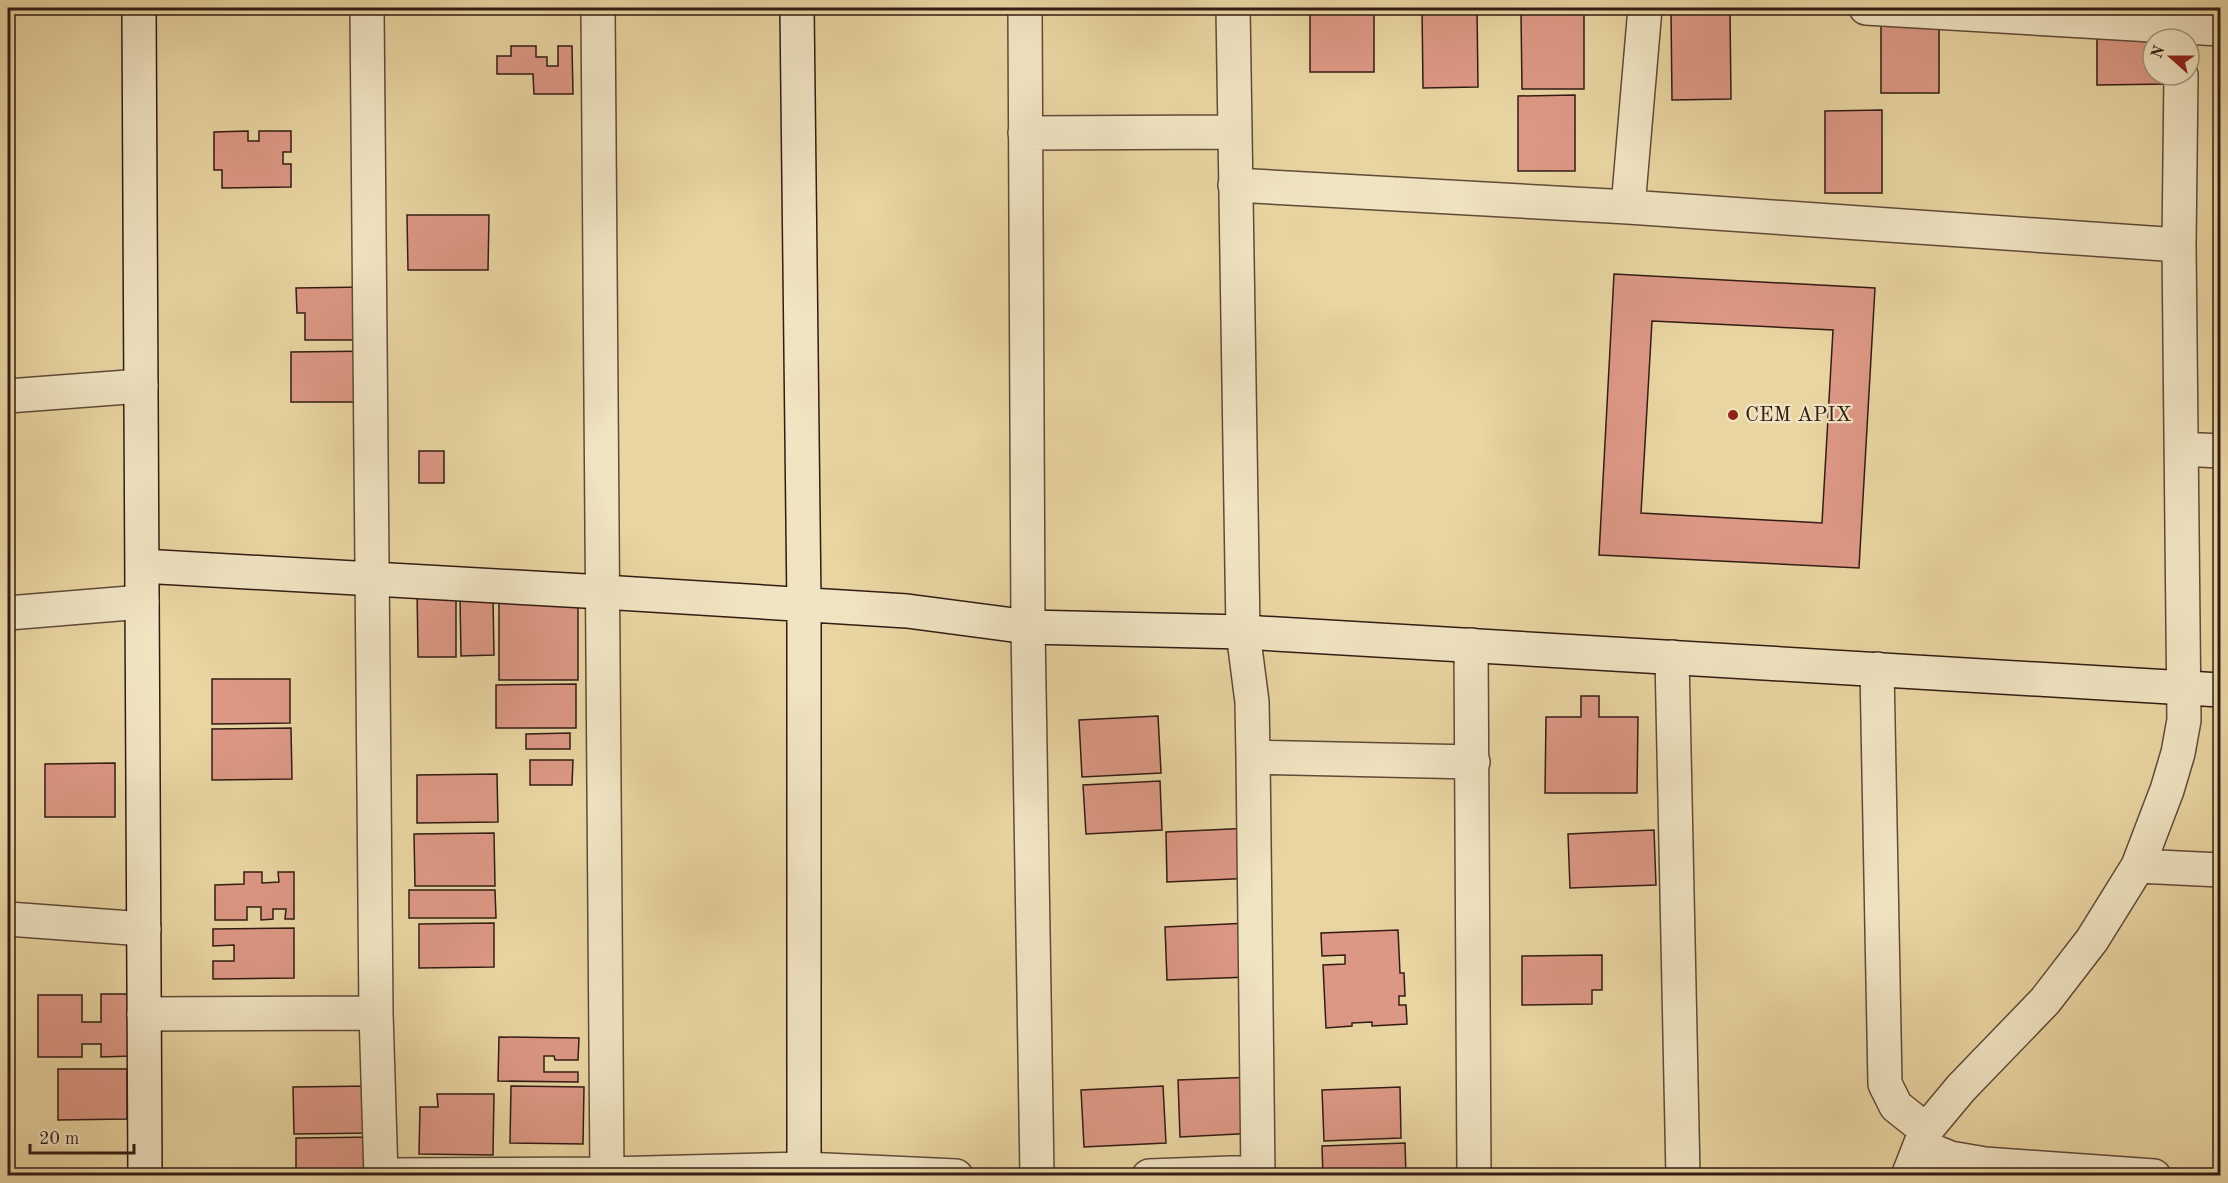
<svg xmlns="http://www.w3.org/2000/svg" width="2228" height="1183" viewBox="0 0 2228 1183" font-family="'Old Standard TT',serif">
  <style>
    .building { fill: #dd9885; stroke: #321c14; stroke-width: 1.5; fill-rule: evenodd }
    .lines { fill: none; stroke-linecap: round; stroke-linejoin: round }
    .street-casing { stroke: #604a38; stroke-width: 36 }
    .secondary-casing { stroke: #321c14; stroke-width: 36 }
    .street { stroke: #f1e4c3; stroke-width: 33 }
    .secondary { stroke: #f1e4c3; stroke-width: 33 }
    .poi-dot { fill: #8f2418; stroke: #f1e4c3; stroke-width: 2 }
    .labels { text-anchor: middle; dominant-baseline: central; stroke-width: 4.5; stroke-linejoin: round; paint-order: stroke }
    .poi-label { font-size: 21px; fill: #321c14; stroke: #f1e4c3; text-anchor: start }
  </style>
  <rect width="100%" height="100%" fill="#e9d5a2"/>
  <filter id="stains"><feTurbulence type="fractalNoise" baseFrequency=".00333" numOctaves="4"/><feColorMatrix values="0 0 0 0 .2 0 0 0 0 .09 0 0 0 0 .02 0 0 0 .5 -.17"/></filter>
  <radialGradient id="worn" r=".72"><stop offset=".6" stop-color="#630" stop-opacity="0"/><stop offset="1" stop-color="#630" stop-opacity=".3"/></radialGradient>
  <path class="building" d="M1310 8H1374V72H1310Z
    M1422 8H1477L1478 87 1423 88Z
    M1730 11 1731 99 1672 100 1671 12Z
    M1584 13V89H1522L1521 14Z
    M1881 18H1939V93H1881Z
    M2097 28 2153 39V75H2169V84L2097 85Z
    M511 46H536V57H547V66H558V46H572L573 94H534L533 74H497V56H511Z
    M1575 95V171H1518V96Z
    M1882 110V193H1825V111Z
    M248 131V141H259V131H291V152H283V164H291V187L222 188V170H214V132Z
    M407 215H489L488 270H408Z
    M1614 274 1875 288 1859 568 1599 555ZM1652 321 1833 330 1822 523 1641 513Z
    M366 287V340H305V313H297L296 288Z
    M379 351V402H291V352Z
    M419 451H444V483H419Z
    M417 587H456V657H418Z
    M460 598H493L494 655 461 656Z
    M578 601V680H499V602Z
    M212 679H290V723L212 724Z
    M576 684V728H496V685Z
    M1581 696H1599V717H1638L1637 793H1545L1546 717H1581Z
    M1158 716 1161 773 1082 777 1079 720Z
    M291 728 292 779 212 780V729Z
    M570 733V749H526V734Z
    M530 760H573L572 785H530Z
    M115 763V817H45V764Z
    M497 774 498 822 417 823V775Z
    M1160 781 1162 830 1086 834 1083 785Z
    M1252 828 1254 878 1167 882 1166 832Z
    M1654 830 1656 885 1570 888 1568 834Z
    M494 833 495 886H415L414 834Z
    M244 872H262V883L279 882 278 872H294V919H285L286 909H273V919L261 920V907H247V920H215V885L244 884Z
    M409 890H495L496 918H409Z
    M494 923V967L419 968V924Z
    M1248 923 1250 977 1167 980 1165 927Z
    M294 928V978L213 979V961H234V945L213 946V929Z
    M1398 930 1400 973H1404L1405 996H1399V1005H1406L1407 1024 1372 1026V1022L1352 1023V1026L1326 1028 1323 965 1345 964V955L1322 956 1321 933Z
    M1602 955V990H1592V1004L1522 1005V956Z
    M101 994H131V1056L101 1057V1044H82V1057H38V995H82V1022H101Z
    M499 1037 579 1038 578 1060H555L554 1056H544V1072H578V1082L498 1081Z
    M58 1069H127V1119L58 1120Z
    M1255 1077 1257 1133 1180 1137 1178 1080Z
    M371 1086 372 1133 294 1134 293 1087Z
    M511 1086 584 1087 583 1144 510 1143Z
    M1163 1086 1166 1143 1084 1147 1081 1090Z
    M1400 1087 1401 1138 1324 1141 1322 1090Z
    M437 1094H494L493 1155 419 1154 420 1107H438Z
    M376 1137 377 1176H296V1138Z
    M1405 1143 1406 1176H1323L1322 1146Z"/>
  <g class="lines">
    <g class="street-casing">
      <path id="street" d="M367 8 376 1013 381 1176
        M598 8 607 1176
        M1025 8 1028 627 1037 1176
        M1233 8 1243 632 1252 702 1253 757 1258 1176
        M1866 8 2220 29
        M1025 133 1235 132
        M1235 185 1628 207 2179 245
        M1628 207 1645 8
        M8 396 141 386
        M2182 449 2220 451
        M8 613 142 602
        M1471 645 1474 1176
        M1672 657 1683 1176
        M1877 669 1885 1084 1896 1106 1926 1130
        M1253 757 1473 762
        M2138 866 2220 870
        M8 919 144 929
        M144 1014 376 1013
        M1921 1146 1950 1158 1985 1164 2154 1176
        M381 1175 607 1174 804 1169 956 1176
        M1149 1176 1258 1172
        M1908 1176 1926 1130 1961 1088 2045 1001 2092 940 2138 866 2167 790 2178 753 2184 720 2179 245 2181 75"/>
    </g>
    <g class="secondary-casing">
      <path id="secondary" d="M139 8 145 1176
        M797 8 804 606V1176
        M142 566 603 592 907 611 1028 627 1243 632 2220 690"/>
    </g>
    <use href="#street" class="street"/>
    <use href="#secondary" class="secondary"/>
  </g>
  <circle class="poi-dot" cx="1733" cy="415" r="6"/>
  <g class="labels">
    <g class="poi-label">
      <text x="1745" y="415">CEM APIX</text>
    </g>
  </g>
  <rect width="2228" height="1183" fill="none" stroke="#e9d5a2" stroke-width="30"/>
  <rect x="9" y="9" width="2210" height="1165" fill="none" stroke="#321c14" stroke-width="3"/>
  <rect x="15" y="15" width="2198" height="1153" fill="none" stroke="#321c14" stroke-width="1.5"/>
  <g transform="translate(2171 57) rotate(291)"><circle r="28" fill="#f1e4c3" stroke="#a5947d" stroke-width="1.5"/>
  <path d="M0-4.5L10 22L0 15L-10 22Z" fill="#8f2418"/>
  <text y="-9" font-size="16" font-weight="bold" text-anchor="middle" fill="#321c14">N</text>
  </g>
  <path d="M30 1144v9h104v-9" fill="none" stroke="#321c14" stroke-width="3"/>
  <text x="39" y="1144" font-size="18" fill="#321c14" stroke="#f1e4c3" stroke-width="4.5" paint-order="stroke">20 m</text>
  <rect width="100%" height="100%" filter="url(#stains)"/>
  <rect width="100%" height="100%" fill="url(#worn)"/>
</svg>
